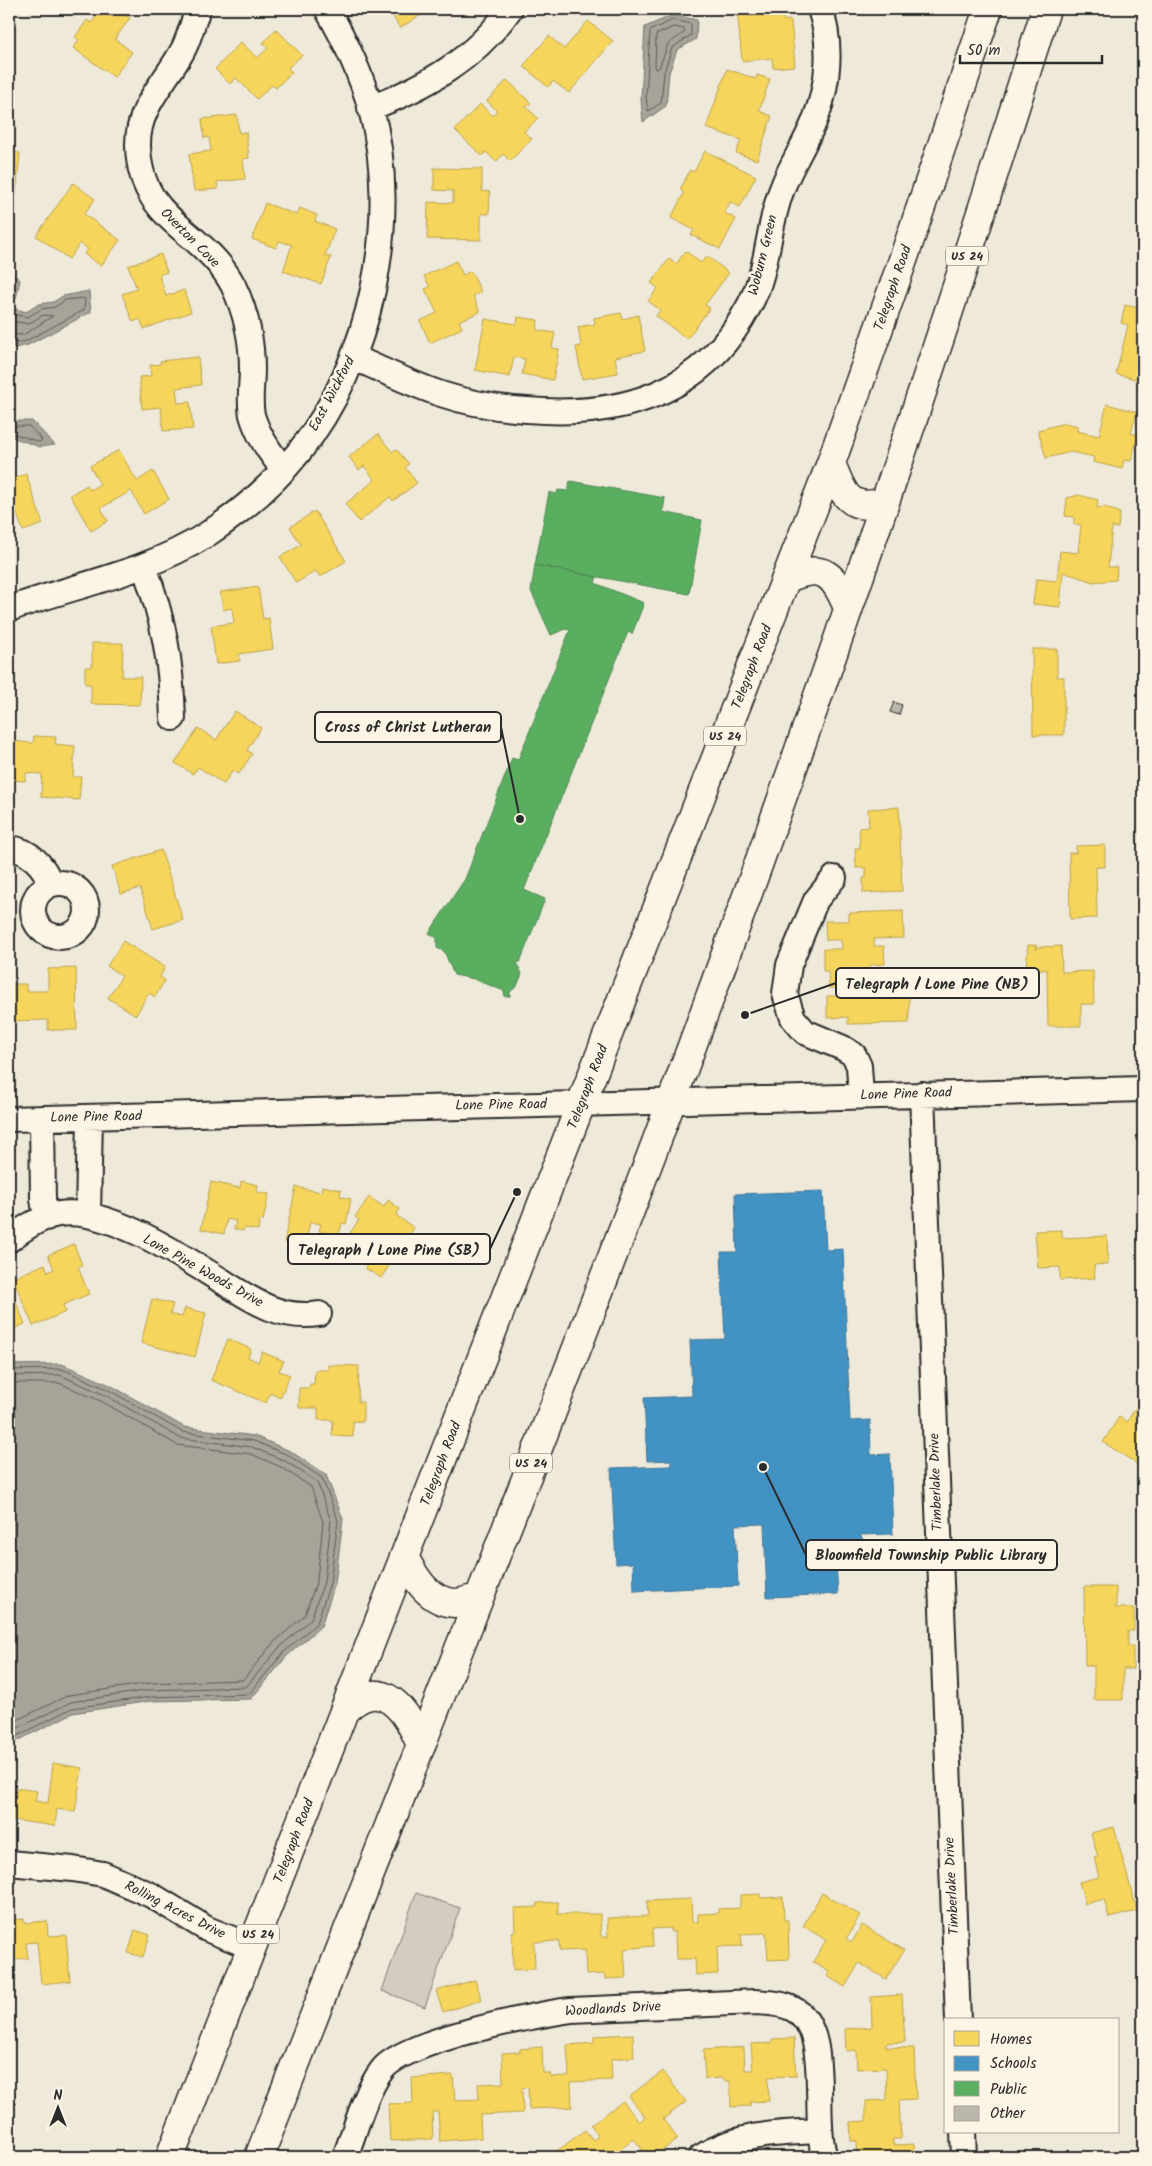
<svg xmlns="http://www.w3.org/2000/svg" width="1152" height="2166" viewBox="0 0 1152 2166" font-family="Kalam,sans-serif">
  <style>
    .green { fill: #d2cdc0; stroke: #7e7c76 }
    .water { fill: #a6a399; stroke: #75736d }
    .homes { fill: #f6d55c; stroke: #b9a24d }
    .schools { fill: #4393c3; stroke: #3c7495 }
    .public { fill: #5aae61; stroke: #4c8751 }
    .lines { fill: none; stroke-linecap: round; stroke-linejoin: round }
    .shore { stroke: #5c5b57; stroke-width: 1 }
    .building { fill: #bcb7ac; stroke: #2b2b2b }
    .minor-casing { stroke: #2b2b2b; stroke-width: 28 }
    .highway-casing { stroke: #2b2b2b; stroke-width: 31 }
    .minor { stroke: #fcf5e5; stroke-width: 24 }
    .highway { stroke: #fcf5e5; stroke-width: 28 }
    .labels { text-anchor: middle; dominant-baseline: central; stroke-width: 5; stroke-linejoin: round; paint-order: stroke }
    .shield { fill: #fcf5e5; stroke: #6a6863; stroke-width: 1 }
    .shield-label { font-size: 12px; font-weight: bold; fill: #2b2b2b }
    .street-label { font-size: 14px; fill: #2b2b2b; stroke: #fcf5e5 }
    .leader { fill: none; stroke: #2b2b2b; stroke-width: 2 }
    .callout-dot { fill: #2b2b2b; stroke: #fcf5e5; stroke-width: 2 }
    .callout { fill: #fcf5e5; stroke: #2b2b2b; stroke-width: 2 }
    .callout-label { font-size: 15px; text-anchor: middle; font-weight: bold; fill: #2b2b2b }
  </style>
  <rect width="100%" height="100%" fill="#efe9da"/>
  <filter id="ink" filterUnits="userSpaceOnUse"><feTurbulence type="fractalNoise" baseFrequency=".02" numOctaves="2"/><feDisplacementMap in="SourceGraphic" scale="10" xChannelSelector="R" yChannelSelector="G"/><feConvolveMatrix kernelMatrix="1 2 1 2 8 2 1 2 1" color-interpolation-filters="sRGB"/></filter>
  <g filter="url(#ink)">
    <path class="green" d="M416 1893 460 1908 425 2007 382 1991Z"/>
    <path class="water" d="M673 15 697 20 696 39 677 50 669 73 666 106 643 122 641 99 645 27Z
      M9 270 20 280 16 299 9 300Z
      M89 291 91 312 28 345 15 348 9 344V318L13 308 26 312 39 304 53 302 63 296Z
      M9 421H32L55 445 40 447 9 436Z
      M62 1364 110 1385 184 1427 255 1436 290 1451 326 1475 343 1519 335 1584 321 1626 287 1656 251 1699 151 1701 73 1713 17 1741 9 1739V1365Z"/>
    <path class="homes" d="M102 9H117L130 18 115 39 132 52 114 77 73 48 79 40 75 37 87 20 91 23Z
      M388 9H422L424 13 400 28Z
      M737 9H783L784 21 791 20 795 66 773 68 772 58 742 61Z
      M588 21 613 41 569 93 553 81 548 87 523 66 549 36 564 49Z
      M276 29 302 55 288 68 292 72 276 88 272 85 257 99 236 78 230 84 215 69 241 42 257 58 268 48 263 43Z
      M727 69 756 79 757 75 770 79 759 111 772 116 757 160 736 153 741 140 706 128Z
      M507 80 531 103 526 107 538 118 524 132 532 139 510 161 503 154 496 162 486 152 482 156 455 130 480 104 493 116 497 111 487 101Z
      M237 115 239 133 246 132 249 158 243 159 245 179 217 182 218 189 194 191 189 154 211 151 209 137 204 138 202 119Z
      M705 151 756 176 740 207 730 202 725 213 736 219 720 249 691 235 694 230 671 218 684 193 680 190 690 170 694 172Z
      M9 152 20 153 16 196 9 195Z
      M434 168 482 169V191L490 192 489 214H481V240L427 239 428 202 453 203V191L434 190Z
      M73 183 95 199 84 214 120 240 101 266 84 254 88 249 80 243 69 259 36 236Z
      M265 203 297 215 300 208 317 215 315 221 335 229 325 256 331 257 321 284 283 271 292 245 279 241 276 248 252 239Z
      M686 251 701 263 707 256 729 273 705 305 710 308 687 339 656 316 660 310 648 301 658 288 651 283 669 259 676 264Z
      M161 254 167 272 159 275 166 296 184 290 191 312 144 329 140 319 133 322 122 294 137 289 128 266Z
      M456 261 463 275 471 271 481 292 473 296 480 312 459 321 462 328 430 343 420 321 437 313 425 289 430 287 424 276Z
      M1125 305 1143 309V381L1116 374 1128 325 1121 323Z
      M621 313 623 319 638 315 645 351 615 357 618 373 582 379 576 347 581 346 578 327 595 324 594 318Z
      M518 317 538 320 537 330 555 333 552 348 559 349 553 380 522 374 525 359 514 357 510 377 475 370 485 319 517 324Z
      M198 357 201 385 176 388 178 403 190 402 193 429 163 431 161 407 142 409 139 377 151 376 150 365 161 364 160 361Z
      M1107 404 1137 412 1131 433 1138 435 1131 461 1124 460 1122 469 1093 462 1094 457 1071 452 1046 458 1038 430 1065 423 1078 426 1077 431 1099 436Z
      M378 434 392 452 396 449 409 464 405 467 417 483 393 501 390 497 359 522 345 504 375 480 364 466 359 470 349 457Z
      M119 450 137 481 153 471 169 499 144 514 131 491 101 508 108 521 91 531 70 495 87 485 90 490 100 484 90 466Z
      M9 465 14 478 26 474 43 524 23 531 15 508 9 510Z
      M1079 495 1098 500 1097 508 1105 507 1120 513 1118 528 1112 527 1108 567H1117L1116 580 1093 582 1063 572 1060 607 1033 604 1036 579 1057 581 1060 551 1078 553 1081 525 1074 524V517L1065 516 1067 498Z
      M315 511 346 561 320 577 316 571 296 583 280 557 301 545 290 527Z
      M258 587 263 619 269 618 273 649 239 654 240 661 216 664 211 626 234 623 232 608 223 610 220 592Z
      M92 643H123L122 677H141L140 705 91 704V684H85V667H92Z
      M1032 649H1057V677H1064V735H1033Z
      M235 711 261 728 247 750 252 754 239 774 233 770 224 784 198 767 193 774 175 763 198 728 216 740Z
      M34 736 56 737 55 744 75 746 73 777H81L79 800 41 797 42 774 26 773 25 781 9 780V741L33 743Z
      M899 807 902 891 863 893V878H866V868H856L855 848H860L859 828 869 827 868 809Z
      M1105 845V867H1096L1097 918 1070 919 1069 853H1076V846Z
      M161 850 183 920 153 929 140 888 121 894 112 866Z
      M903 911 904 938 874 939V946H884L885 964 870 965V970L892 969V987H886L887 995H909V1023L848 1024V1017L827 1018V996H847V988H829L828 971H823V949H842L841 940H826L825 921H849V913Z
      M123 941 165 967 160 977 165 980 155 997 149 993 136 1015 108 998 122 976 107 966Z
      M1028 945H1036V950L1038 947 1061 946 1062 972 1093 971 1094 1004H1081V1026H1048L1047 970 1026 967Z
      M76 968 77 1030H48V1020L9 1021V984H26V991H48V969Z
      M241 1181 258 1185 257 1192 269 1194 263 1221 260 1220 258 1230 244 1228 243 1231 234 1229 236 1221 227 1219 224 1234 201 1229 211 1182 240 1188Z
      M322 1186 341 1190 340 1196 351 1199 346 1224 342 1223 339 1235 319 1231 321 1224 310 1222 305 1247 284 1242 296 1187 321 1192Z
      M369 1197 384 1207 388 1200 400 1209 396 1215 414 1228 381 1278 365 1268 381 1244 374 1239 370 1246 350 1233 359 1220 355 1217Z
      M1062 1230V1238L1107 1236 1108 1264 1094 1265 1095 1278 1060 1280V1267L1038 1268 1035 1231Z
      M74 1244 82 1265 78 1267 89 1294 63 1305 66 1312 33 1326 13 1278 45 1264 48 1272 54 1269 48 1255Z
      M9 1285 25 1324 9 1331Z
      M152 1299 173 1304 170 1314 182 1317 185 1308 206 1313 195 1357 141 1343Z
      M228 1339 251 1349 248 1357 258 1362 262 1352 284 1361 279 1371 290 1375 280 1398 270 1393 266 1403 211 1380Z
      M328 1365 359 1366 358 1402H363V1422L353 1421V1437L332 1436 333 1420H318V1408H299V1388H309L310 1384H314L315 1370H328Z
      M1143 1395V1468L1103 1442 1119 1417 1127 1422Z
      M1084 1587H1116V1608H1134V1631H1128V1646H1133V1669H1123V1700H1094V1666H1085Z
      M53 1763 82 1768 75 1812 57 1809 55 1826 12 1820 9 1836V1807L13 1808 16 1788 37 1791 35 1801 48 1803Z
      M1114 1827 1137 1911 1109 1918 1104 1899 1085 1904 1079 1882 1099 1877 1094 1858 1098 1857 1091 1833Z
      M822 1893 860 1915 846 1939 852 1942 862 1925 904 1950 886 1979 859 1963 845 1987 827 1976 829 1972 813 1962 826 1940 803 1926Z
      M760 1894 761 1898 783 1897 784 1920H788L789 1959 768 1960 766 1933 741 1934 742 1946 717 1947 718 1974 696 1975 695 1959H676L675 1932H671V1928L652 1929 653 1946 624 1949 626 1978 605 1979 604 1974 586 1975 585 1950 560 1951 559 1941 534 1942 535 1969 513 1970 512 1932 515 1931 514 1908 537 1907V1903L558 1902V1914H600L601 1937H608L607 1918 648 1916 647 1901 691 1899 692 1922H698V1914L718 1913V1909L740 1908V1895Z
      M24 1919V1923L47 1921 48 1936 66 1935 70 1981 41 1984 37 1942 26 1943 28 1958 11 1960 9 1920Z
      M135 1930 150 1935 143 1957 128 1953Z
      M475 1980 482 2000 443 2012 436 1991Z
      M902 1995 905 2042 886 2043V2047L914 2048 916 2099 899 2100 901 2139H893V2145L914 2144 915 2157H858L857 2141H851L850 2122 866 2121V2101L887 2100 886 2068 857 2069 856 2050 846 2051 845 2029 872 2027 871 1997Z
      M633 2034 634 2057 611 2059 612 2080 571 2082 572 2107 529 2109 528 2087 522 2088 523 2113 480 2115 481 2138 440 2141 438 2112H432L433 2139 390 2141 388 2104 413 2103 412 2078 453 2075 455 2100 479 2099 478 2084 503 2083 502 2053 520 2052V2049L542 2047 543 2073H550L551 2077 569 2076 567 2045 594 2043V2036Z
      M794 2038 796 2076 768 2077 769 2101 750 2102V2106L731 2107 730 2081H724V2078L705 2079 703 2050 744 2047 745 2070H753L751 2044 772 2043V2039Z
      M663 2071 686 2102 663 2119 678 2139 653 2157H648L634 2139 613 2155 614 2157H555L553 2154 585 2130 593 2140 598 2136 591 2125 623 2101 639 2122 645 2117 629 2096Z"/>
    <path class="schools" d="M823 1191 826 1250 843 1249 850 1421 870 1420 871 1455 890 1454 893 1534 860 1535 873 1554 860 1562 843 1564 836 1561 838 1594 767 1597 764 1524 735 1525 738 1586 634 1591 633 1563 616 1564 611 1468 671 1466V1460L647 1461 644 1398 692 1396 690 1340 725 1339 721 1252H737L735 1194Z"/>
    <path class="public" d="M570 481 665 498 663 512 702 520 689 594 535 565 549 492 557 494 558 490 568 491Z
      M535 565 597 577 595 583 644 603 632 634 628 632 524 890 545 899 520 962 517 963 522 974 517 986 510 992V996L505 997 504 991 474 979 454 975 444 951 437 948V938L429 933 465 879 512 758 518 760 570 630 566 629 551 635 531 591Z"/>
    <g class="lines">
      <path class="shore" d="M673 20 691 24V35L672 48 664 72 661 103 648 111 646 98 650 31Z
        M674 27 684 29 685 32 668 44 659 68 655 69 656 35Z
        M9 317 17 315 28 317 41 309 55 307 65 300 82 298 85 299 84 310 26 341 17 343 9 340
        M9 324 18 322 28 324 43 315 53 316 23 335 9 334
        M9 426H29L42 440 39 442 9 432
        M9 1370 62 1369 107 1389 182 1432 254 1441 288 1455 322 1478 338 1520 330 1583 317 1623 284 1652 249 1694 151 1697 72 1708 17 1736 9 1735
        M9 1376 60 1375 105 1395 180 1438 252 1447 285 1461 317 1482 331 1521 324 1582 311 1619 279 1648 246 1687 150 1690 71 1702 16 1729H9
        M9 1383H59L101 1401 177 1445 251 1454 281 1467 311 1487 323 1522 317 1580 305 1615 273 1643 243 1680 150 1683 69 1695 15 1721H9"/>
    </g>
    <path class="building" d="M894 702 902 705 899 715 890 712Z"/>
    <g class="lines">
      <g class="minor-casing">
        <path id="minor" d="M198 9C193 22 190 35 184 48 167 81 137 106 138 146 140 223 203 228 233 285 246 312 252 339 252 369 252 384 249 400 252 415 258 436 270 453 284 470
          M370 108C426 87 475 59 510 9
          M353 357C382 370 411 384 441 394 468 403 498 408 527 410 621 418 703 394 749 306 769 270 767 227 782 189 791 164 807 142 816 117 829 83 832 43 820 9
          M144 566C164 621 171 660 173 718
          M9 609C75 585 146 573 206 535 241 512 273 485 299 452 371 363 401 220 371 109 361 75 345 40 327 9
          M9 848C30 850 44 866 51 884
          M834 878 816 900 789 965 785 994 793 1018 805 1032 843 1048 854 1055 859 1066 861 1096
          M33 910a27 27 0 1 1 54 0a27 27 0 1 1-54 0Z
          M922 1094 958 2020
          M42 1118 43 1199 46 1218
          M9 1119 1143 1089
          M88 1215 90 1117
          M9 1240C24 1228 40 1217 59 1214 106 1206 183 1257 222 1281 253 1301 281 1320 319 1314
          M9 1863 73 1869 103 1874 151 1895 207 1929 252 1947
          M963 2132 964 2157
          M345 2157C355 2131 365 2092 382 2070 403 2041 533 2015 571 2010L755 2002C768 2003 782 2003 793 2009 833 2028 811 2118 825 2157
          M701 2157C736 2134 778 2133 819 2131"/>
      </g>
      <g class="highway-casing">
        <path id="highway" d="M831 463C842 492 849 514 885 501
          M786 579C823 562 834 574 848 608
          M404 1557C415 1578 429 1602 455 1603 462 1603 471 1599 478 1598
          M345 1710C382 1673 407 1711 421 1745
          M170 2157 831 463 903 260 988 9
          M259 2157C391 1818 528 1480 657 1140 797 767 927 389 1046 9"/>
      </g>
      <use href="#minor" class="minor"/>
      <use href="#highway" class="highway"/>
    </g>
  </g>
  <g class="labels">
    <g class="shield">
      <rect x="946" y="246.5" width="42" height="19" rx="4"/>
      <rect x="704" y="726.5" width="42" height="19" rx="4"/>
      <rect x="510" y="1453.5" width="42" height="19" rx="4"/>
      <rect x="237" y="1924.5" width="42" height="19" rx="4"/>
    </g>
    <g class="shield-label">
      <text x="967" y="256">US 24</text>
      <text x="725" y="736">US 24</text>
      <text x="531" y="1463">US 24</text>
      <text x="258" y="1934">US 24</text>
    </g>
    <g class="street-label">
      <text transform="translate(190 238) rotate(45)">Overton Cove</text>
      <text transform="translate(763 255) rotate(-76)">Woburn Green</text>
      <text transform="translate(893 288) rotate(-71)">Telegraph Road</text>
      <text transform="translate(332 394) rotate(-62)">East Wickford</text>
      <text transform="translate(752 667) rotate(-69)">Telegraph Road</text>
      <text transform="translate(588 1087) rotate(-69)">Telegraph Road</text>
      <text transform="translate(906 1094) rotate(-2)">Lone Pine Road</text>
      <text transform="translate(501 1105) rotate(-1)">Lone Pine Road</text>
      <text transform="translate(96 1117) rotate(-1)">Lone Pine Road</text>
      <text transform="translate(203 1271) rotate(29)">Lone Pine Woods Drive</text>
      <text transform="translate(441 1464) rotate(-69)">Telegraph Road</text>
      <text transform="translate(936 1482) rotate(-92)">Timberlake Drive</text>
      <text transform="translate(294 1841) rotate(-69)">Telegraph Road</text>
      <text transform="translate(952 1886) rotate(-93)">Timberlake Drive</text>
      <text transform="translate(175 1910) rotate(27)">Rolling Acres Drive</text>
      <text transform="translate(613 2009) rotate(-3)">Woodlands Drive</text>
    </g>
  </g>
  <path class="leader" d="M520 819L501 727M745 1015L836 983M517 1192L490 1249M763 1467L806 1555"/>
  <g class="callout-dot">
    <circle cx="520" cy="819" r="5"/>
    <circle cx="745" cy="1015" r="5"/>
    <circle cx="517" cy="1192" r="5"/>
    <circle cx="763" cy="1467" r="5"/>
  </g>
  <g class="callout">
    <rect x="315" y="712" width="186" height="30" rx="5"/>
    <rect x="836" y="968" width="203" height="30" rx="5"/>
    <rect x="288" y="1234" width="202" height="30" rx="5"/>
    <rect x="806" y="1540" width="251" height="30" rx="5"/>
  </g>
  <g class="callout-label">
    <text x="408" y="732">Cross of Christ Lutheran</text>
    <text x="937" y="989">Telegraph / Lone Pine (NB)</text>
    <text x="389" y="1255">Telegraph / Lone Pine (SB)</text>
    <text x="931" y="1560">Bloomfield Township Public Library</text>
  </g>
  <rect width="1152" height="2166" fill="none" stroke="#fcf5e5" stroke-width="30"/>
  <rect x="15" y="15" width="1122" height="2136" fill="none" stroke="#2b2b2b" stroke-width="2" filter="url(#ink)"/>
  <rect x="944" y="2018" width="175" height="115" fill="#fcf5e5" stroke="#a8a49b"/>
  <rect x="954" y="2031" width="25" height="15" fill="#f6d55c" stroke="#a8a49b"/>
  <text x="990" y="2044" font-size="15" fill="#2b2b2b">Homes</text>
  <rect x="954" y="2056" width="25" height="15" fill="#4393c3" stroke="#a8a49b"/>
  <text x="990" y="2068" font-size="15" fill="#2b2b2b">Schools</text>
  <rect x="954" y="2081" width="25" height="15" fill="#5aae61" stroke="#a8a49b"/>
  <text x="990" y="2094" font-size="15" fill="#2b2b2b">Public</text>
  <rect x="954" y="2106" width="25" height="15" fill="#bcb7ac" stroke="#a8a49b"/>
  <text x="990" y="2118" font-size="15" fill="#2b2b2b">Other</text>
  <g transform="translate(58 2108)" stroke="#fcf5e5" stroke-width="4" paint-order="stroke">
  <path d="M0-4L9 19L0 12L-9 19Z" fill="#2b2b2b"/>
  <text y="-8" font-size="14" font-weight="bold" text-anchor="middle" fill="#2b2b2b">N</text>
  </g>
  <path d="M960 55v8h142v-8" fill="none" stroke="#2b2b2b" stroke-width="2.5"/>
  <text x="967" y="55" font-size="15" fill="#2b2b2b" stroke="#fcf5e5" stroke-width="4" paint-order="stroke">50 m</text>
</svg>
